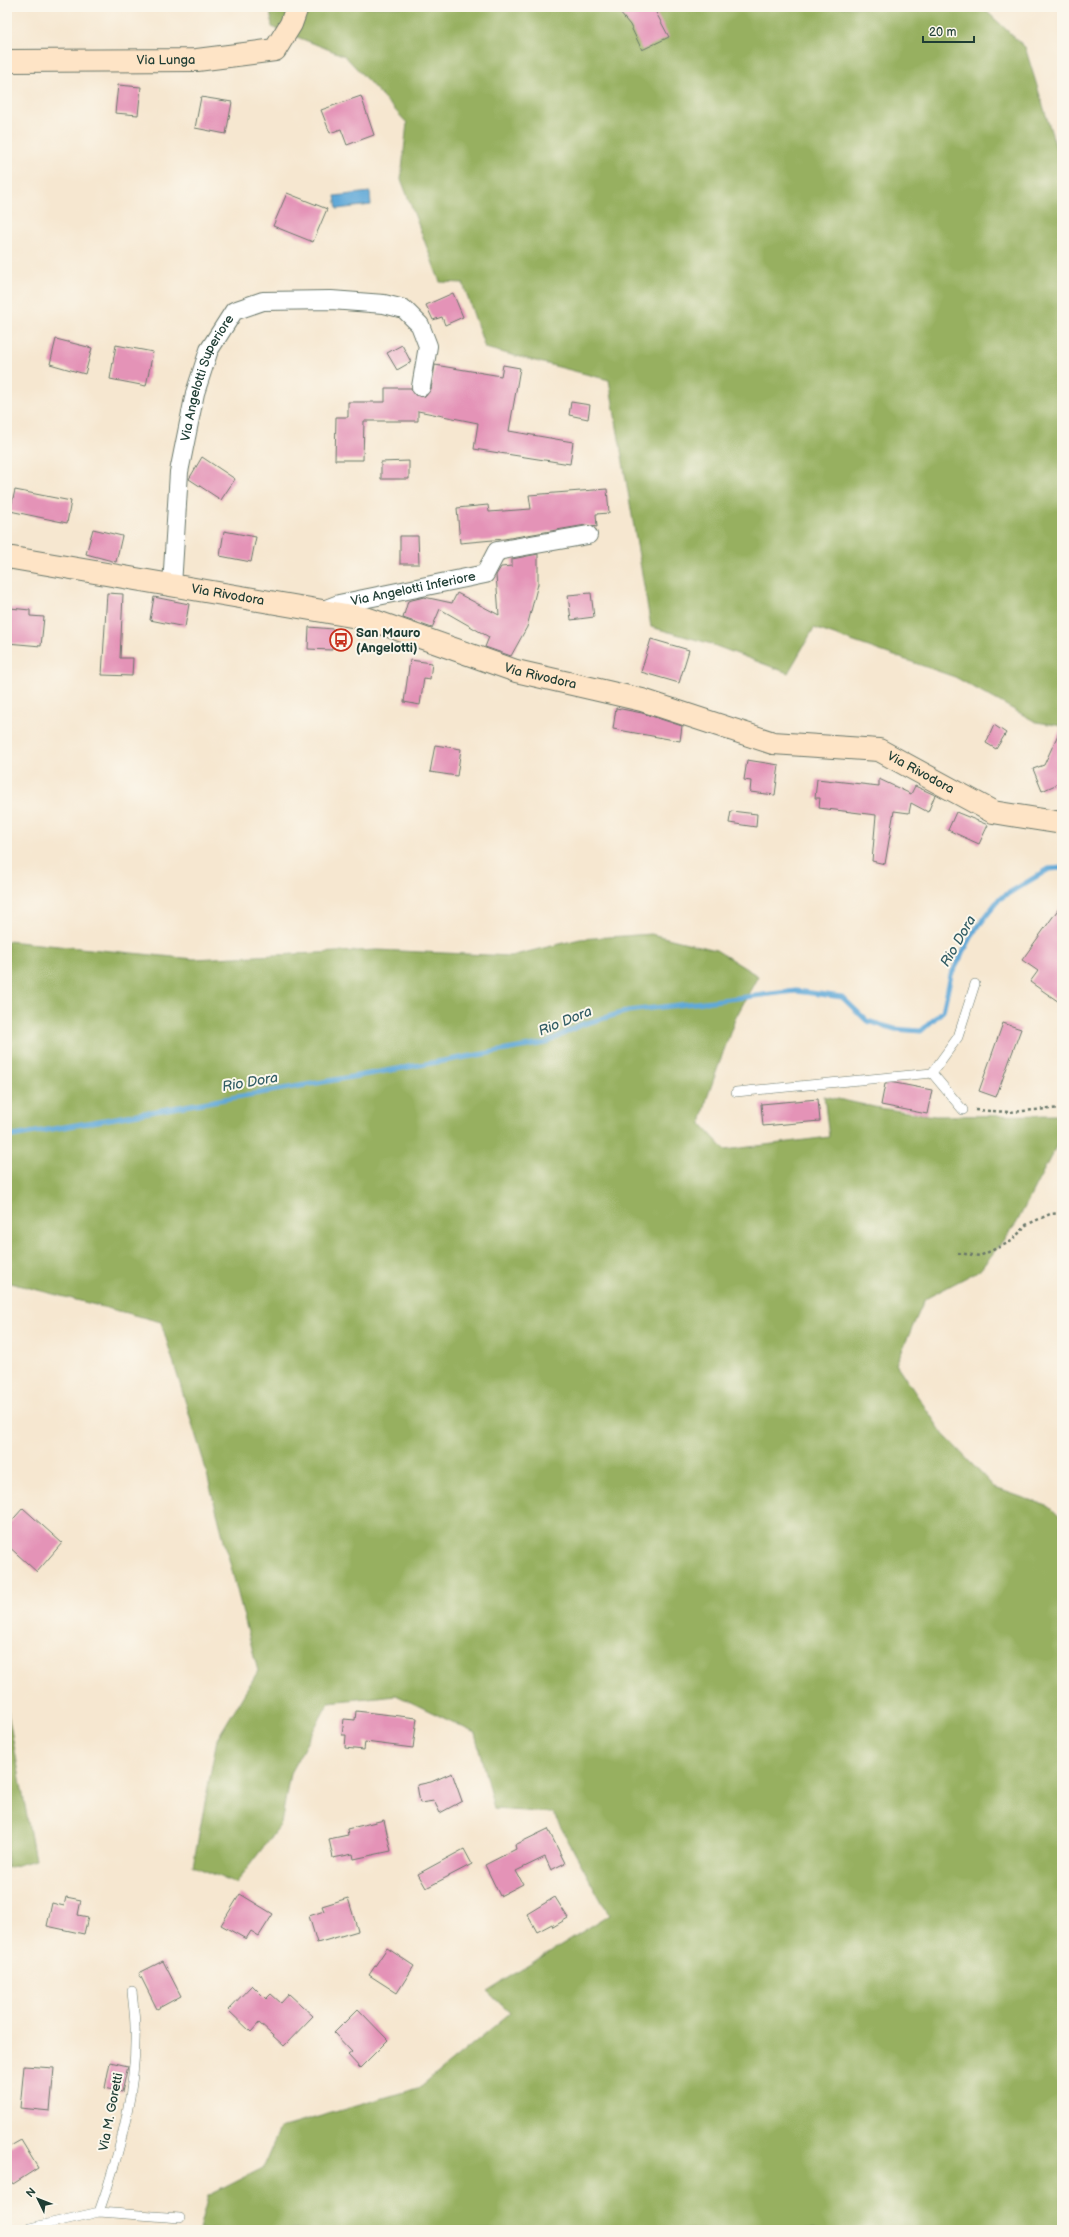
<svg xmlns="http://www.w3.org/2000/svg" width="1069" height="2237" viewBox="0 0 1069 2237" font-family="'Balsamiq Sans',sans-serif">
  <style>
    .forest { fill: #97b061; stroke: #5b764a }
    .water { fill: #60a9d8; stroke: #407386 }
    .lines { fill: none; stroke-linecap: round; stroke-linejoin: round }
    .stream { stroke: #60a9d8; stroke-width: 5 }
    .building { fill: #e493b7 }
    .lane-casing { stroke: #6a786b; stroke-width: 10 }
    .street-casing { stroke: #6a786b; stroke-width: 20 }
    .secondary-casing { stroke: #6a786b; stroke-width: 24 }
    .path { stroke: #6a786b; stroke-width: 2.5; stroke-dasharray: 3 3; stroke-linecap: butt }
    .lane { stroke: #fff; stroke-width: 9 }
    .street { stroke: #fff; stroke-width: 18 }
    .secondary { stroke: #fee4c6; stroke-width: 22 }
    .labels { text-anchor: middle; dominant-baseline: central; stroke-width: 4; stroke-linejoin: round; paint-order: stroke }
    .street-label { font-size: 13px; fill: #1f3d34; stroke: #fbf7ec }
    .poi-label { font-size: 13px; font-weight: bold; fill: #1f3d34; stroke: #fbf7ec; text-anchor: start }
    .water-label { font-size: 14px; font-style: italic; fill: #325d65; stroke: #fbf7ec }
  </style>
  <rect width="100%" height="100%" fill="#fbf7ec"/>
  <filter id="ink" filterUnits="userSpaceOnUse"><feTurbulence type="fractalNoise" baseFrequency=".025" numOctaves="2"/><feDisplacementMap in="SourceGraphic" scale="8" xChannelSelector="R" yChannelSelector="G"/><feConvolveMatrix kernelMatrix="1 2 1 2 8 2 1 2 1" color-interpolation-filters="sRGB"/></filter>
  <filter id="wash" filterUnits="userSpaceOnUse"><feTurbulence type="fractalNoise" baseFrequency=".012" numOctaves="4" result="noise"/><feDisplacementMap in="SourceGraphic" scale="16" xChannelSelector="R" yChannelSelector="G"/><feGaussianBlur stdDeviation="0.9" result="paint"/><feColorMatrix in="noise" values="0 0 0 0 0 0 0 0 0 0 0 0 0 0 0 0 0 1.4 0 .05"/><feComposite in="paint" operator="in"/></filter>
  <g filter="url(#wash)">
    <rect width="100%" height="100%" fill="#f6e7d0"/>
    <path class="forest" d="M270 7H982L1025 47 1062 167V726L1036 722 955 677 814 628 788 673 708 643 651 627 609 380 485 348 463 283 440 282 401 179 407 123 345 56 272 27Z
      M651 934 716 950 758 976 735 1019 707 1098 701 1124 725 1150 829 1137 824 1096 879 1108 935 1116 1062 1115V1135L1016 1224 980 1270 925 1299 896 1364 943 1434 995 1488 1050 1507 1062 1519V2230H199L208 2196 263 2168 280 2128 421 2087 510 2013 487 1991 609 1915 553 1813 494 1809 475 1733 396 1695 329 1702 290 1773 281 1824 236 1883 193 1866 217 1739 258 1671 203 1459 161 1322 7 1282V941L194 959 377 950 511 956 580 939Z
      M7 1708 35 1860 7 1868Z"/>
    <path class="water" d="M370 192 371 205 337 209 335 196Z"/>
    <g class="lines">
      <path class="stream" d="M7 1137 546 1043 580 1025 628 1011 796 991 842 997 867 1021 895 1029 921 1031 943 1011 951 975 974 932 999 899 1049 869 1062 868"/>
    </g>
    <g id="blocks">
      <path class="building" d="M615 7H653L669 37 642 50 630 25Z
        M118 85 141 87 138 115 115 113Z
        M361 96 374 135 347 145 341 129 330 133 321 110Z
        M201 97 232 102 226 134 195 128Z
        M287 193 327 209 313 242 273 226Z
        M453 293 463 317 445 325 442 317 433 320 426 305Z
        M56 339 92 348 85 374 50 364Z
        M116 345 153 352 146 386 110 379Z
        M402 345 411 362 397 370 387 353Z
        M435 365 501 376 503 365 520 368 509 431 573 442 570 464 474 449 478 423 418 411V421H364L363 460H335L336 417H348V402H385V388H411L415 395 425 397 431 389Z
        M571 402 590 405 588 419 569 415Z
        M202 457 235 479 221 500 189 479Z
        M409 461V479H381V462Z
        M607 489 609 513 596 514 597 527 586 525 504 539 460 543 457 508 488 505 489 512 531 509 529 495Z
        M15 490 71 501 67 523 10 511Z
        M93 529 122 536 116 562 86 554Z
        M224 531 256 537 251 562 220 556Z
        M400 536H418L419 564H400Z
        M538 554V584L527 627 511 656 485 647 489 637 440 609 432 628 403 618 408 601 424 597 452 603 457 593 499 615 496 575 501 567 512 566V559Z
        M107 593 123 594 120 658H133L132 676 102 675Z
        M591 593 594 617 571 620 568 595Z
        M154 597 189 604 185 627 150 620Z
        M10 608 30 610V616L44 617 41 646 7 643V614L10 615Z
        M309 627 333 629 332 650 308 649Z
        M651 639 689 650 679 683 641 672Z
        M410 660 432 663 430 679 424 678 420 705 404 702Z
        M616 708 642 713 682 726 680 741 613 729Z
        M994 725 1006 733 996 749 986 743Z
        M1062 726V782L1042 791 1033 769 1044 765Z
        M435 745 461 749 457 776 430 772Z
        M747 760 779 765 775 795 750 792 751 781 744 780Z
        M817 779 879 786V779L911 794 915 786 935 795 928 812 911 803 909 813 894 811 885 864 872 861 876 815 819 808 820 798H815Z
        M731 811 757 814 756 827 729 823Z
        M956 812 988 825 979 844 948 830Z
        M1062 904V1004L1030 982 1038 971 1022 960Z
        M1003 1023 1021 1029 996 1097 979 1091Z
        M895 1083 932 1090 927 1114 881 1105 885 1084Z
        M818 1099 820 1121 763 1126 761 1104Z
        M23 1508 62 1543 37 1572 7 1545V1526Z
        M356 1711 417 1718 413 1748 365 1742 364 1750 345 1748 346 1735H342L344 1719 355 1720Z
        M452 1773 462 1801 440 1813 434 1801 420 1803 417 1785 431 1782Z
        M384 1820 391 1851 354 1859 353 1854 333 1858 329 1839 348 1835 347 1829Z
        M548 1829 565 1863 551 1870 545 1857 516 1871 523 1884 500 1896 485 1865 516 1849 515 1845Z
        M464 1849 472 1864 426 1888 418 1874Z
        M240 1894 273 1914 259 1936 251 1931 246 1939 221 1925Z
        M66 1897 81 1900 78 1915 88 1917 84 1934 47 1926 52 1903 64 1906Z
        M555 1897 568 1918 553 1927 552 1924 537 1932 527 1914Z
        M348 1898 358 1931 317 1943 309 1916 324 1911 322 1906Z
        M387 1948 414 1966 397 1993 369 1975Z
        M163 1961 181 1996 157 2009 139 1973Z
        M252 1985 266 1999 271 1994 281 2003 289 1994 313 2016 284 2046 259 2023 251 2032 228 2010Z
        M358 2009 388 2040 360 2068 348 2055 352 2052 334 2033Z
        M110 2062 128 2066 122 2092 105 2088Z
        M24 2066 54 2068 50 2111 20 2108Z
        M21 2140 38 2168 13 2184 7 2175V2148Z"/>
    </g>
  </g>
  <g filter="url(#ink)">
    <use href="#blocks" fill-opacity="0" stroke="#6a786b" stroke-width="1"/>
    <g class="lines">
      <g class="lane-casing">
        <path id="lane" d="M736 1092 932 1073
          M963 1110 932 1073 958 1037 975 984
          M99 2212 180 2218
          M21 2230 99 2212C119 2156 137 2087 135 2028 135 2016 133 2003 132 1991"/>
      </g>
      <g class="street-casing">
        <g id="street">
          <path id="s1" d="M172 586 179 472 195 393 209 350 234 311 263 301 331 300 384 304 404 309 420 325 428 346 421 387"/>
          <path id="s2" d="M321 611 339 604 485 574 497 551 588 535"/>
        </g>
      </g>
      <g class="secondary-casing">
        <g id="secondary">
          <path id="s3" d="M7 61 197 60 275 50 291 24 297 7"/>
          <path id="s4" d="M7 557 369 619 516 671 642 700 773 743 879 750 993 812 1062 823"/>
        </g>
      </g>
      <path class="path" d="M975 1110 1009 1112 1062 1108
        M958 1253 980 1256 1012 1241 1026 1225 1050 1214 1062 1213"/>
      <use href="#lane" class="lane"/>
      <use href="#street" class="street"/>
      <use href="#secondary" class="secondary"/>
    </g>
  </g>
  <defs>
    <g id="bus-ring" transform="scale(1.15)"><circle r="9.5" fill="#fbf7ec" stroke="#c8321e" stroke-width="1.5"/><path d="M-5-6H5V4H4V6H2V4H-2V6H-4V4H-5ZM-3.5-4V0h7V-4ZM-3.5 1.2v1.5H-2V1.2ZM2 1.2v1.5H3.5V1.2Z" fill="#c8321e"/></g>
  </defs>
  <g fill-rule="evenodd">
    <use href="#bus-ring" x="341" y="640"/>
  </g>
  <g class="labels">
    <g class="street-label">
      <text stroke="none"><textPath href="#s3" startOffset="159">Via Lunga</textPath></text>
      <text stroke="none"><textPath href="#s1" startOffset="213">Via Angelotti Superiore</textPath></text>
      <text stroke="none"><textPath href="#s2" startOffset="95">Via Angelotti Inferiore</textPath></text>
      <text stroke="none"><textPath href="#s4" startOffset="224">Via Rivodora</textPath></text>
      <text stroke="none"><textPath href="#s4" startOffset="548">Via Rivodora</textPath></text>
      <text stroke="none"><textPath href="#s4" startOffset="944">Via Rivodora</textPath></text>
      <text transform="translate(111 2112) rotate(-79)">Via M. Goretti</text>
    </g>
    <g class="poi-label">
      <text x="356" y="633">San Mauro<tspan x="356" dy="15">(Angelotti)</tspan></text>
    </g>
    <g class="water-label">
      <text transform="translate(958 941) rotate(-60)">Rio Dora</text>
      <text transform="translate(565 1021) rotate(-22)">Rio Dora</text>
      <text transform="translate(250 1082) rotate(-10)">Rio Dora</text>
    </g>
  </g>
  <rect width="1069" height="2237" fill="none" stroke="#fbf7ec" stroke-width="24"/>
  <g transform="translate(38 2199) rotate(313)" stroke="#fbf7ec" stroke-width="3" paint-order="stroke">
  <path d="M0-3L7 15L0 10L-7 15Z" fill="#1f3d34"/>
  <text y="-6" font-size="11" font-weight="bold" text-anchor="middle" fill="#1f3d34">N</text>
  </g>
  <path d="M923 36v6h51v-6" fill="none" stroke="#1f3d34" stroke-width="2"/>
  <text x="929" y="36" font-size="12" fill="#1f3d34" stroke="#fbf7ec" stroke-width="3" paint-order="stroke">20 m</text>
</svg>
